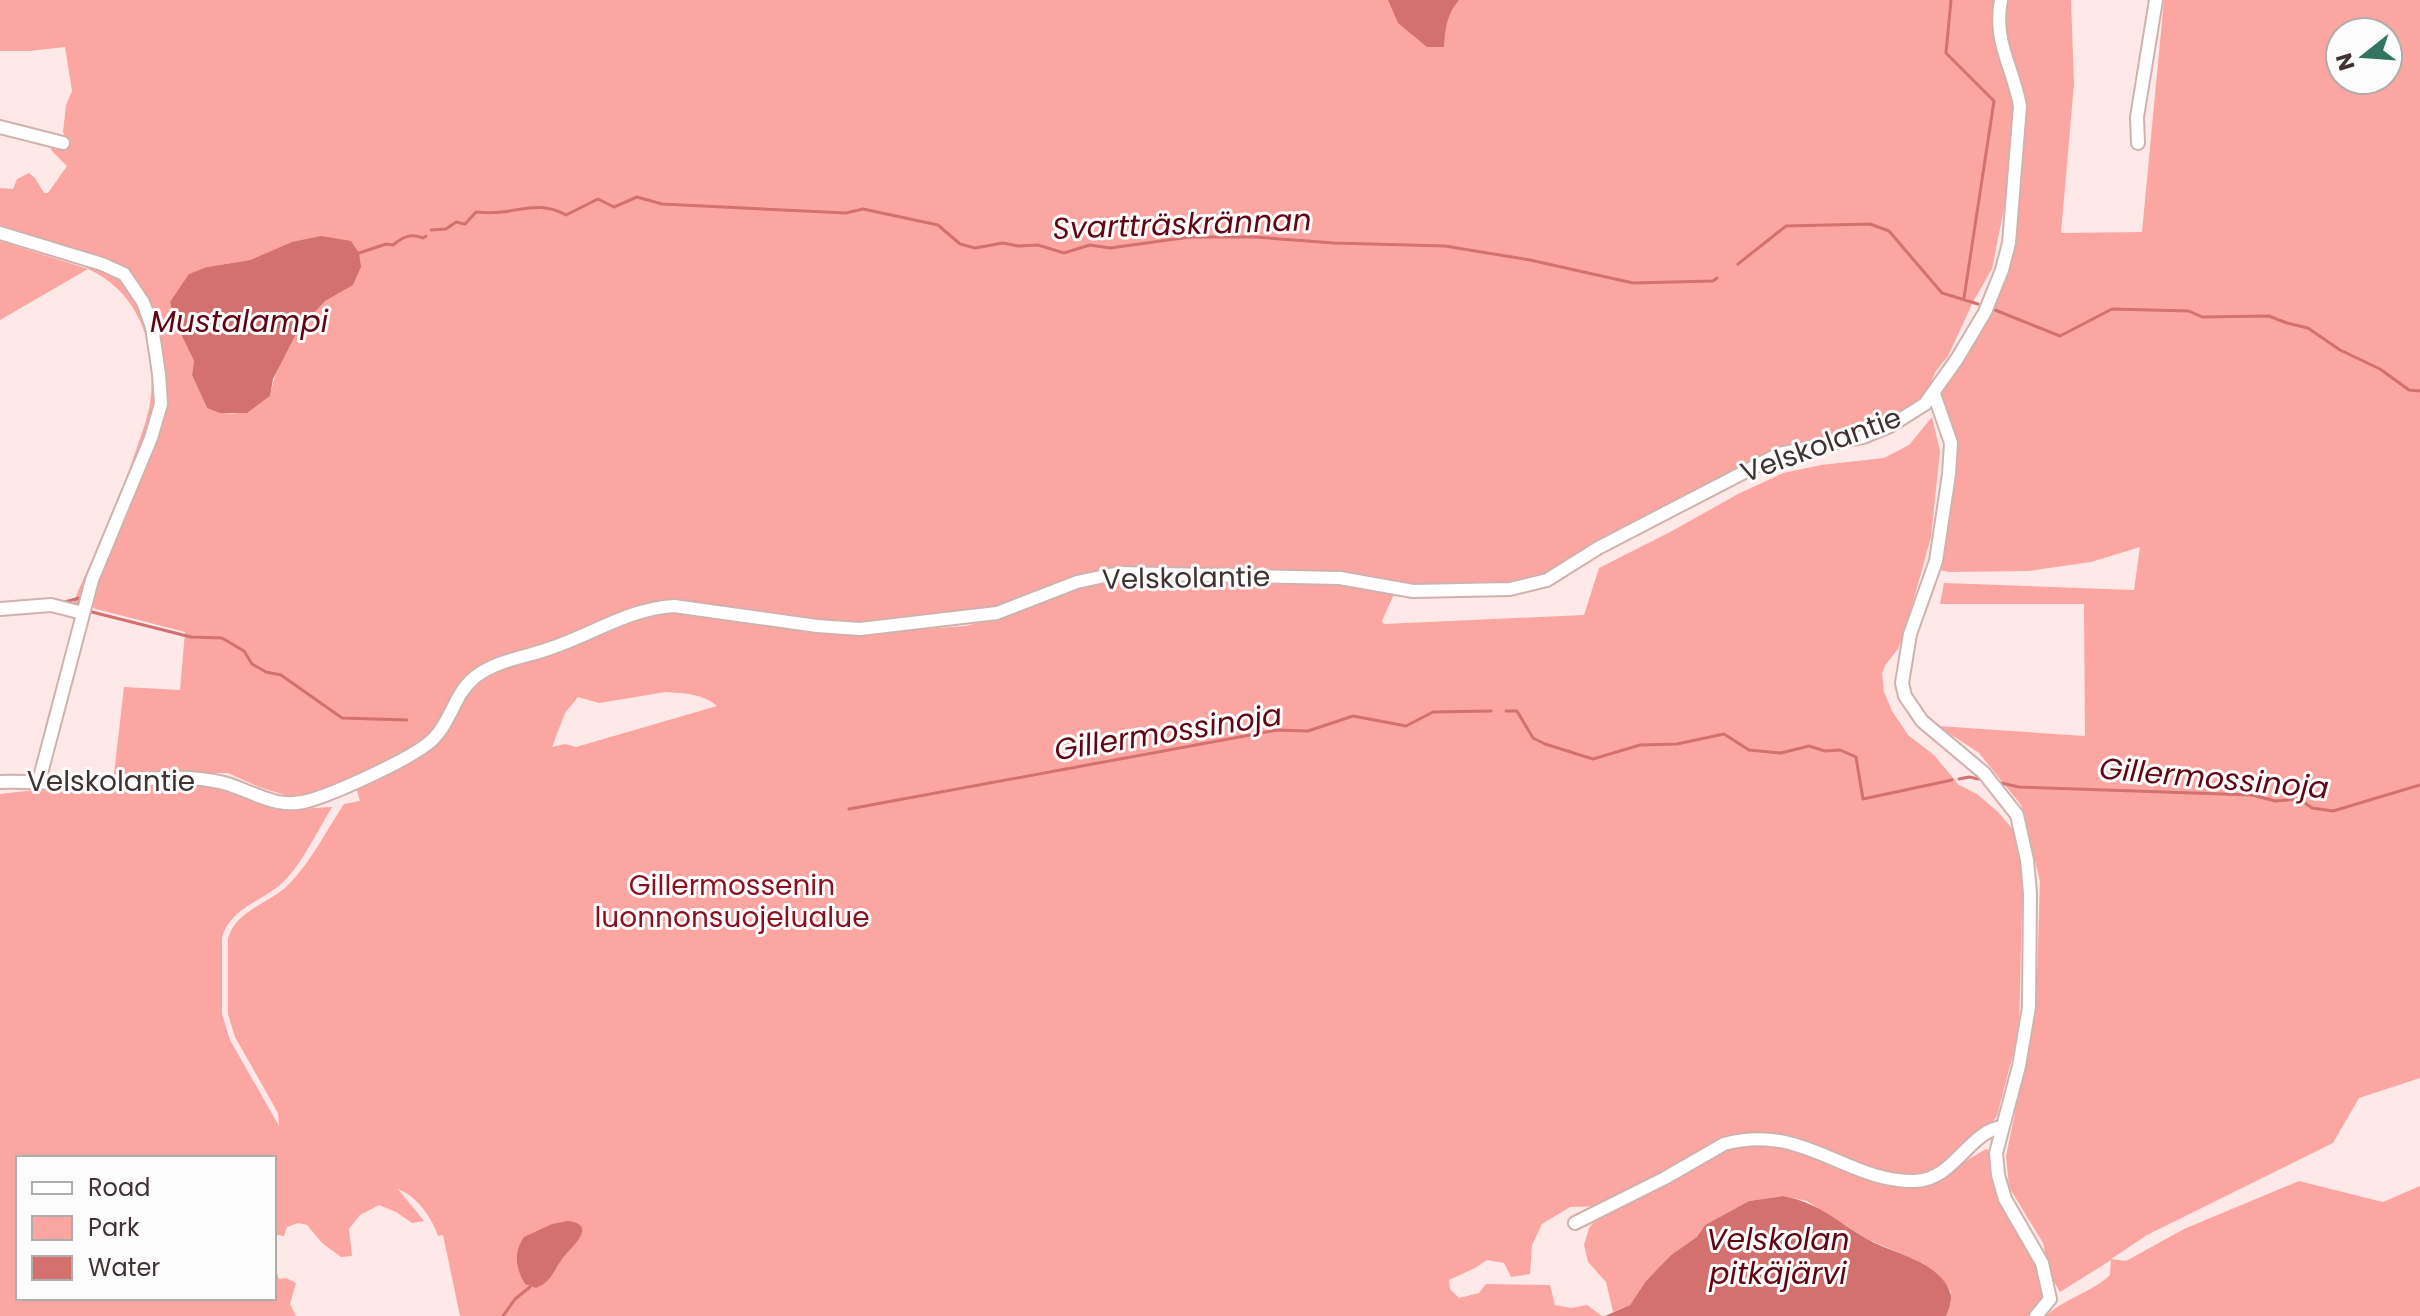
<svg xmlns="http://www.w3.org/2000/svg" width="2420" height="1316" viewBox="0 0 2420 1316" font-family="Poppins,sans-serif">
  <style>
    .green { fill: #fca6a2; fill-rule: evenodd }
    .water { fill: #d2716e }
    .lines { fill: none; stroke-linecap: round; stroke-linejoin: round }
    .stream { stroke: #d2716e; stroke-width: 3 }
    .minor-casing { stroke: #d1b1ae; stroke-width: 16 }
    .minor { stroke: #fff; stroke-width: 12 }
    .labels { text-anchor: middle; dominant-baseline: central; stroke-width: 6; stroke-linejoin: round; paint-order: stroke }
    .street-label { font-size: 28px; fill: #403232; stroke: #fcfcfc }
    .park-label { font-size: 28px; fill: #89101e; stroke: #fcfcfc }
    .water-label { font-size: 30px; font-style: italic; fill: #610411; stroke: #fcfcfc }
  </style>
  <rect width="100%" height="100%" fill="#fee9e8"/>
  <path class="green" d="M0 0H1995L1994 39 2012 89 2014 107 2007 193 1992 269 1974 300 1948 356 1936 371 1925 395 1908 410 1888 422 1861 432 1777 450 1716 479 1545 575 1509 584 1434 586 1394 584 1360 575 1340 573 1119 568 1075 577 996 608 860 624 817 621 674 601 642 605 547 645 484 664 458 687 437 727 426 740 356 776 310 795 298 799 259 787 228 773 114 774 124 687 180 690 185 632 73 603C94 554 117 506 134 456 140 438 147 421 150 403 158 349 140 292 88 269L0 320V241L88 269 87 255 0 230V188L13 189 17 179 29 173 35 178 44 193H48L67 166 51 150 52 145 67 143 63 132 66 105 72 91 65 47 29 51H0ZM293 242 353 285C344 290 334 294 326 300 297 321 277 361 270 396 247 413 236 419 207 408L192 375 194 361 174 320 170 302 207 267 250 260Z
    M2007 0H2071L2074 84 2061 233 2142 232 2164 0H2420V1078L2359 1098 2333 1143 2147 1235 2111 1259 2126 1261 2184 1229 2299 1181 2383 1202 2420 1186V1316H2046C2065 1298 2091 1293 2110 1275L2111 1260 2060 1292 2050 1275 2043 1243 2009 1187 2006 1156 2036 1013 2040 881 2021 805 1979 753 1938 726 2085 736 2084 604H1940L1944 583 2134 590 2140 547 2091 562 2029 571 1948 572 1940 570 1953 498 1955 459 1939 398 1991 315 2008 272 2015 244 2026 117 2023 85 2005 37ZM2340 32H2388V80H2340Z
    M1932 417 1940 451 1931 537 1906 627 1898 649 1886 664 1882 673 1884 692 1892 711 1908 735 1934 755 1959 785 1977 794 1998 812 2015 832 2023 867 2019 1031 1997 1116 1990 1125C1976 1137 1943 1169 1928 1175 1893 1187 1793 1147 1756 1136L1602 1206 1570 1207 1542 1224 1532 1245 1530 1274 1511 1277 1504 1263 1487 1260 1475 1268 1449 1280 1450 1289 1459 1298 1479 1293 1486 1284 1550 1285 1555 1305 1571 1308 1587 1305 1602 1316H460L443 1235 438 1236C432 1218 417 1196 398 1189L424 1221 412 1223 396 1212 379 1205 360 1215 349 1229 352 1256 341 1257 322 1243 307 1225 298 1223 287 1227 284 1236 277 1235 274 1238V1158H18V1298H274V1264L279 1279 286 1278 296 1283 290 1304 296 1316H0V794L35 790 106 789 139 784H204L276 810 332 807C318 830 300 868 280 885 259 902 229 910 222 938V1014L230 1040 279 1126 278 1113 235 1037 228 1014V939C235 911 268 904 287 886 310 864 326 831 344 804L360 801 356 787 437 743 466 692 479 679 507 666 653 612H680L805 631 858 634 965 626 999 618 1090 584 1125 577 1342 583 1394 594 1382 621 1384 624 1584 615 1599 568 1672 531 1738 494 1783 473 1821 465 1884 458 1909 445ZM666 692C684 693 704 694 717 706L576 747 565 744 552 747 565 713 578 697 599 703Z
    M1735 1144H1778L1913 1184 1949 1171 1986 1149 1993 1151C1994 1164 1992 1178 1995 1190 2003 1227 2065 1277 2032 1316H1946L1951 1302V1292L1938 1274 1922 1263 1865 1238 1807 1201 1783 1196 1749 1201 1705 1225 1698 1237 1671 1255 1646 1281 1630 1305 1613 1312 1606 1282 1588 1262 1584 1245 1589 1228 1602 1212Z"/>
  <path class="water" d="M1388 0H1459C1447 14 1445 28 1444 47H1427L1398 23Z
    M321 236 351 241 359 253 361 267 353 285 325 301 298 330 273 379 270 396 247 413H220L207 408 192 375 194 361 174 320 170 302 189 274 207 267 250 260 292 242Z
    M1783 1196C1822 1204 1834 1220 1867 1239 1893 1254 1938 1260 1950 1292 1953 1299 1949 1309 1946 1316H1605L1630 1305 1646 1281 1671 1255 1697 1237 1705 1225 1749 1201Z
    M568 1221C600 1225 569 1249 562 1259 553 1272 551 1282 536 1288L525 1284C516 1269 513 1253 524 1237L552 1224Z"/>
  <g class="lines">
    <path class="stream" d="M1951 0 1946 53 1994 101 1964 298
      M431 230 446 229 456 222 465 224 476 212C484 213 494 213 502 212 527 209 543 202 566 215L598 199 614 207 637 197 662 204 846 213 863 209 938 225 960 244 975 248 1003 243 1018 246 1038 245 1064 253 1090 245 1110 248 1190 237H1255L1334 243 1445 246 1530 260 1633 283 1713 281 1717 278
      M359 253 386 244 393 245C403 237 410 233 423 238L426 236
      M1738 264 1786 226 1870 224 1889 231 1942 293 1978 304
      M1995 310 2060 336 2112 309 2189 311 2202 317 2269 316 2287 323 2308 328 2340 350 2380 369 2409 390 2420 391
      M60 603 80 598
      M88 611 191 637 222 638 244 651 252 664 266 672 281 675 342 718 407 720
      M1506 711H1517L1533 738 1545 744 1593 759 1640 745 1677 744 1724 734 1749 750 1781 753 1809 746 1825 751 1840 750 1856 757 1863 799 1952 780
      M1959 779 1969 777 1979 779
      M2001 783 2019 787 2252 795 2275 801 2299 799 2312 808 2333 811 2420 785
      M849 809 1277 730 1308 731 1353 716 1406 726 1433 712 1491 711
      M503 1316 515 1299 530 1287"/>
    <g class="minor-casing">
      <path id="minor" d="M0 127 63 143
        M2138 143 2137 117 2156 0
        M0 233 102 264 124 274 143 302 152 327 159 374 161 404 151 438 92 580 39 781
        M1934 394 1951 443 1949 474 1936 561 1910 634 1902 683 1905 696 1922 721 1984 773 2017 815 2027 860 2030 893 2029 1007 2019 1066 1996 1153 1998 1175 2005 1199 2042 1263 2050 1299 2036 1316
        M0 609 51 605 83 613
        M0 782C30 781 61 784 91 783 135 781 181 772 224 783 255 792 278 811 311 800 337 792 419 756 435 737 452 719 454 694 475 677 497 660 523 658 548 649 592 635 627 609 674 606L817 626 860 629 997 613 1077 582 1119 573 1340 578 1413 591 1510 589 1547 580 1598 548 1779 454 1863 437 1890 426 1925 404 1957 359 1985 312 2002 270 2009 243 2020 106C2013 67 1993 42 2001 0
        M1575 1223 1665 1178 1724 1144C1803 1122 1845 1182 1915 1181 1954 1180 1969 1131 2002 1127"/>
    </g>
    <use href="#minor" class="minor"/>
  </g>
  <g class="labels">
    <g class="street-label">
      <text transform="translate(1821 445) rotate(-20)">Velskolantie</text>
      <text transform="translate(1186 578) rotate(-1)">Velskolantie</text>
      <text x="111" y="781">Velskolantie</text>
    </g>
    <g class="park-label">
      <text x="732" y="885">Gillermossenin<tspan x="732" dy="32">luonnonsuojelualue</tspan></text>
    </g>
    <g class="water-label">
      <text transform="translate(1182 224) rotate(-2)">Svartträskrännan</text>
      <text x="239" y="321">Mustalampi</text>
      <text transform="translate(1168 732) rotate(-9)">Gillermossinoja</text>
      <text transform="translate(2214 778) rotate(5)">Gillermossinoja</text>
      <text x="1778" y="1239">Velskolan<tspan x="1778" dy="34">pitkäjärvi</tspan></text>
    </g>
  </g>
  <rect x="16" y="1156" width="260" height="144" fill="#fcfcfc" stroke="#b1abab" stroke-width="2"/>
  <rect x="32" y="1182" width="40" height="12" fill="#ffffff" stroke="#b1abab" stroke-width="2"/>
  <text x="88" y="1196" font-size="24" fill="#403232">Road</text>
  <rect x="32" y="1216" width="40" height="24" fill="#fca6a2" stroke="#b1abab" stroke-width="2"/>
  <text x="88" y="1236" font-size="24" fill="#403232">Park</text>
  <rect x="32" y="1256" width="40" height="24" fill="#d2716e" stroke="#b1abab" stroke-width="2"/>
  <text x="88" y="1276" font-size="24" fill="#403232">Water</text>
  <g transform="translate(2364 56) rotate(253)"><circle r="38" fill="#fcfcfc" stroke="#b1abab" stroke-width="2"/>
  <path d="M0-6L14 30L0 20L-14 30Z" fill="#337361"/>
  <text y="-12" font-size="22" font-weight="bold" text-anchor="middle" fill="#403232">N</text>
  </g>
</svg>
